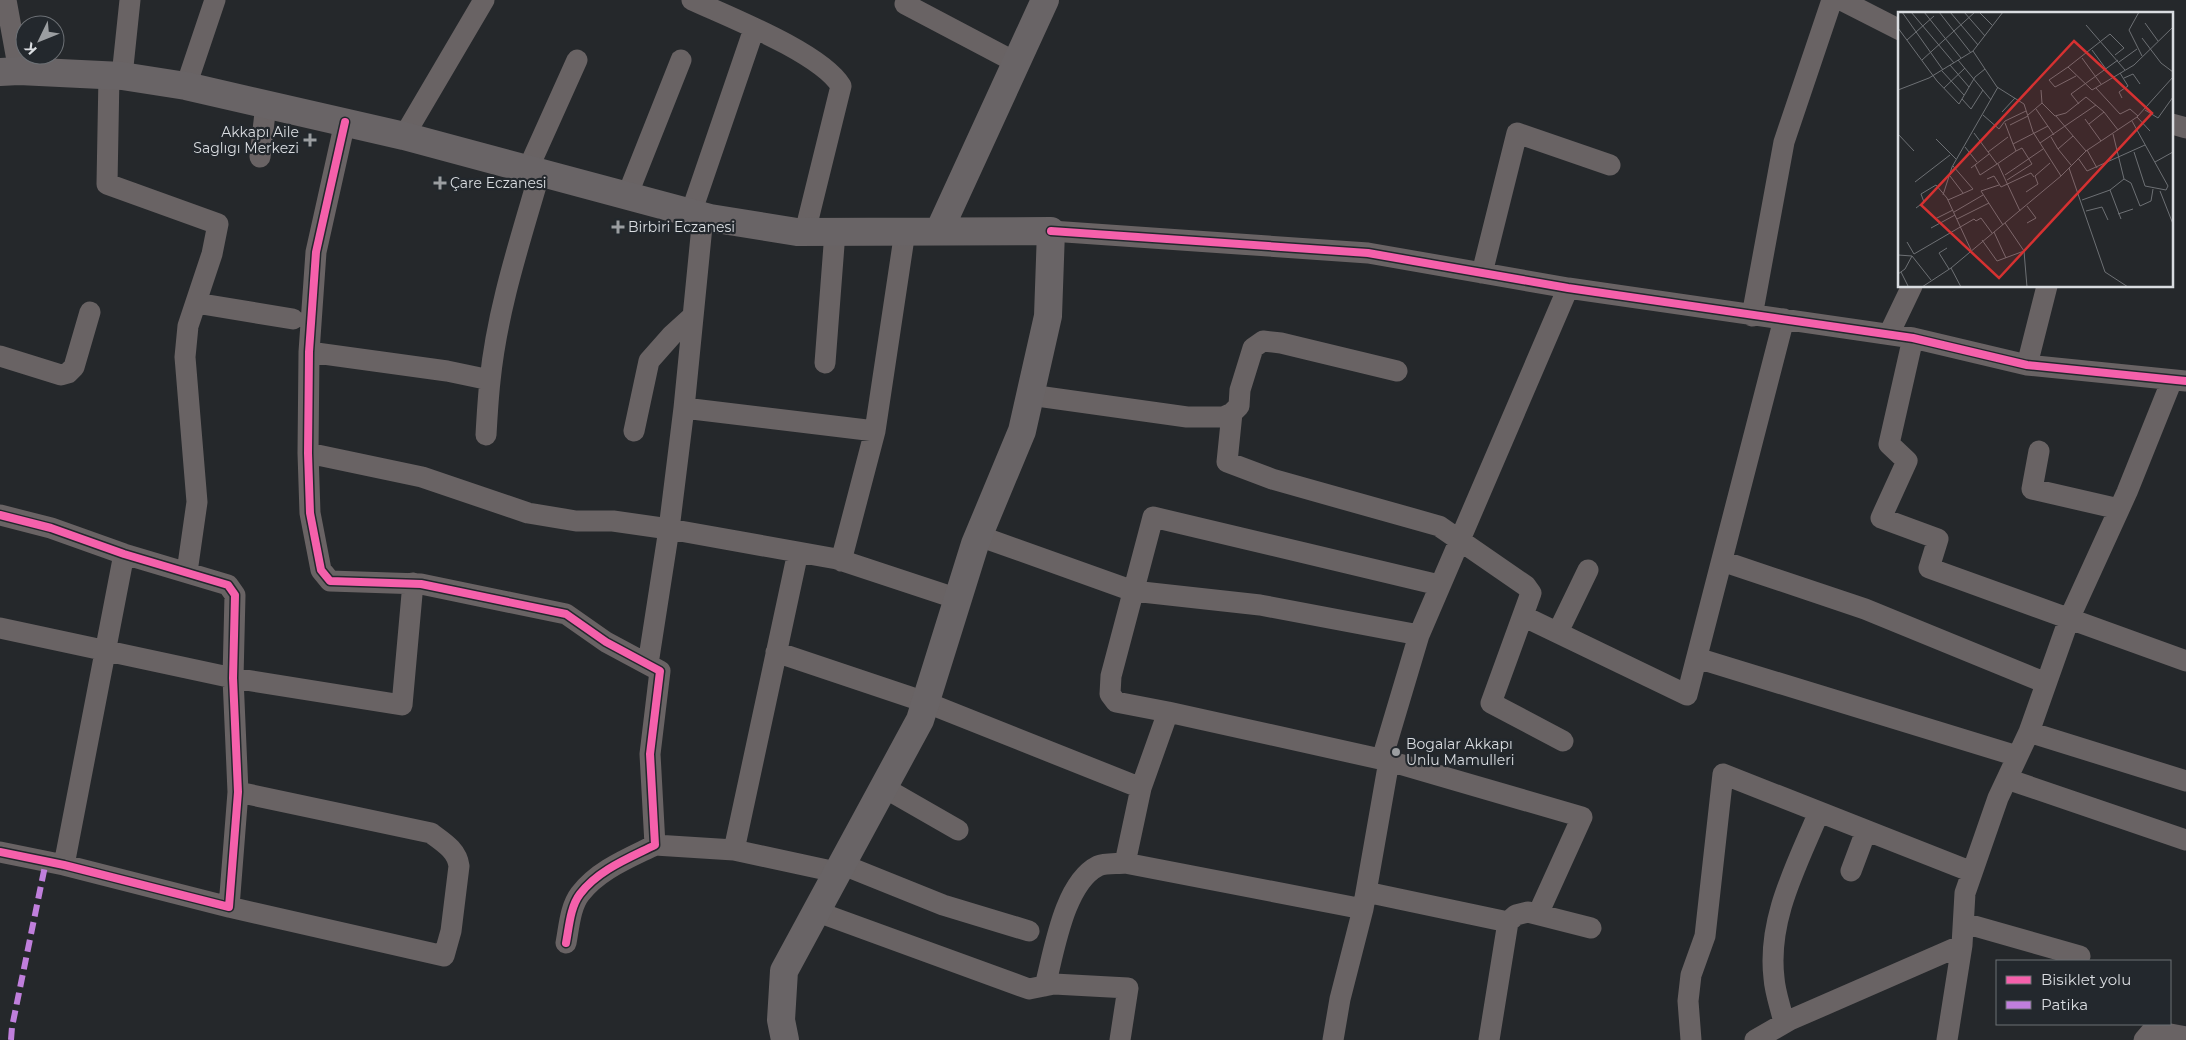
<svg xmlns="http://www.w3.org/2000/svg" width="2186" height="1040" viewBox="0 0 2186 1040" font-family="Montserrat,sans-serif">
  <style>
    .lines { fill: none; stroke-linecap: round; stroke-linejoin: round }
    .minor { stroke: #696364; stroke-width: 21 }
    .major { stroke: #696466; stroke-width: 28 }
    .quiet { stroke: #c07fdc; stroke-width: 6; stroke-dasharray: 12 6; stroke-linecap: butt }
    .cycleway-casing { stroke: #23282d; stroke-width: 11 }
    .cycleway { stroke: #f560ab; stroke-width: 8 }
    .poi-dot { fill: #9b9ea1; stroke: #23282d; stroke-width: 2 }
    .labels { text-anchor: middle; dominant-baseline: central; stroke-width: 4.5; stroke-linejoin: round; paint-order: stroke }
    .poi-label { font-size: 14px; fill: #dadde1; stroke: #23282d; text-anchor: start }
    .inset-road { fill: none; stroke: #6d7074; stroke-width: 1 }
    .view { fill: #d63131; fill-opacity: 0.15; stroke: #d63131; stroke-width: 2.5 }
    .inset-edge { fill: none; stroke: #dadde1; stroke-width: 2.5 }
  </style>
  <rect width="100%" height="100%" fill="#25282b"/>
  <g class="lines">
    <path class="minor" d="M6 0 19 71
      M692 0C729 17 821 53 841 86L805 232
      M1841 0 1900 30
      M905 4 1017 63
      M109 75 107 184 218 224 212 254 188 326 185 357 197 502 187 572
      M122 76 130 0
      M186 86 215 0
      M345 122 316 252 309 352 308 453 310 513 321 570 330 581 421 584 566 614 606 642 660 671 650 754 655 845C629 858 598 870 580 894 570 907 569 928 566 943
      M2172 124 2186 128
      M404 136 484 0
      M260 157 266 104
      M528 169 577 60
      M627 196 681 60
      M691 213 754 29
      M1051 231 1368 253 1568 288 1913 338 2027 365 2186 381
      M1482 273 1517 133 1610 165
      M196 303 293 319
      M1752 316 1784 142 1832 0
      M1889 334 1912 286
      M1913 338 1889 444 1907 461 1881 518 1938 539 1929 568 2186 661
      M309 352 447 371 490 380
      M0 356 61 375 68 373 74 367 90 312
      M825 363 835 232
      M2027 365 2047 286
      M1030 395 1187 417H1223L1232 413 1239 406 1240 390 1253 348 1263 341 1281 343 1397 371
      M684 408 875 431 841 561
      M1232 413 1227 462 1272 479 1439 526 1526 586 1531 593 1491 703 1563 741
      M634 431 649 361 672 335 693 316
      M875 431 905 231
      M486 435C487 417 488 399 490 381 497 310 520 241 540 172
      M2039 451 2032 489 2119 509
      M308 453 422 477 528 513 576 521H613L669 529 837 559 958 599
      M0 515 51 528 124 554 228 585 235 595 233 678 238 792 229 907 64 865 0 852
      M979 536 1133 591 1260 605 1419 635
      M1722 561 1865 609 2046 683
      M1523 616 1687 695 1784 319
      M0 628 233 678 402 705 413 583
      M1558 632 1588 570
      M776 652 925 702 1141 788 1125 863C1117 864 1105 863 1098 866 1064 883 1054 952 1045 986
      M1697 658 2017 756
      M648 664 669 529 684 408 703 216
      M1168 712 1116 702 1110 694 1111 676 1153 517 1439 585
      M2029 732 2186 781
      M1382 759 1419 635 1568 288
      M1389 761 1582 817 1538 914
      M2007 779 2186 840
      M883 787 958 830
      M1141 788 1168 712 1389 761 1363 909 1340 999 1333 1040
      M655 845 734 850 836 872
      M734 850 798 552
      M1125 863 1363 909
      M841 864 943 905 1029 931
      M64 865 124 554
      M1851 871 1866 831
      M1366 892 1508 922
      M229 907 444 956 451 931 459 866C457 850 443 842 431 833L238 792
      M815 911 1029 989 1054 984 1128 988 1120 1040
      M1964 923 2080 956
      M1784 1023C1781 1008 1775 993 1774 978 1767 919 1797 865 1819 812
      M1489 1040 1508 922 1516 915 1528 912 1591 928
      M1691 1040 1688 1001 1691 975 1705 936 1723 774 1972 872
      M1755 1040 1790 1020 1962 945
      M1947 1040 1962 945 1965 893 1998 798 2029 732 2069 619 2127 492 2172 380
      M2144 1040 2150 1033 2154 1031 2186 1037"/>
    <path class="major" d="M0 72 19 71 122 76 186 86 404 136 710 218 797 232 1051 231 1048 316 1022 431 975 544 920 720 784 971 781 1020 785 1040
      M939 231 1045 0"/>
    <path class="quiet" d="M11 1040 12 1027 46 861"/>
    <g class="cycleway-casing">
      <path id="cycleway" d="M345 122 316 252 309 352 308 453 310 513 321 570 330 581 421 584 566 614 606 642 660 671 650 754 655 845C629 858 598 870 580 894 570 907 569 928 566 943
        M1051 231 1368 253 1568 288 1913 338 2027 365 2186 381
        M0 515 51 528 124 554 228 585 235 595 233 678 238 792 229 907 64 865 0 852"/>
    </g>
    <use href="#cycleway" class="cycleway"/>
  </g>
  <g class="poi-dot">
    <path d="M307.5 132.5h5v5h5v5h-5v5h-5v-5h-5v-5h5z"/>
    <path d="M437.5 175.5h5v5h5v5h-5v5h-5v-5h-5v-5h5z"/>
    <path d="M615.5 219.5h5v5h5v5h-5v5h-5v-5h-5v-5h5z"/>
    <circle cx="1396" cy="752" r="5"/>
  </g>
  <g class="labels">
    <g class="poi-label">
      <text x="299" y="132" text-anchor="end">Akkapı Aile<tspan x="299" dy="16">Saglıgı Merkezi</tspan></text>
      <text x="450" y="183">Çare Eczanesi</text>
      <text x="628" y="227">Birbiri Eczanesi</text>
      <text x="1406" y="744">Bogalar Akkapı<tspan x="1406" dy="16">Unlu Mamulleri</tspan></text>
    </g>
  </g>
  <g transform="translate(1898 12)">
    <rect width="275" height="275" fill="#25282b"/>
    <path class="inset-road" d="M4 0 45 58M13 0 56 51M26 0 63 46M41 0 73 41M52 0 80 33M66 0 87 24M81 0 95 14M105 0 75 39 99 75 126 92 135 120 163 164 188 139 239 105 275 65M241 0 231 18 244 44M247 11 260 29M188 13 227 58M0 16 39 69 61 92 77 65 87 57M244 26 263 51 275 60M9 28 36 4M194 38 208 57M217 43 226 36 212 22 170 55 194 78 236 53 275 15M184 46 203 72M24 48 77 0M60 48 93 88M221 50 239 37M52 53 71 75M170 55 151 68 157 75 178 64M44 59 66 83M222 61 230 74 221 80 224 86M226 66 235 62 242 72M46 76 67 56M198 76 222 102 232 97 240 104M0 78 31 66 75 39M143 78 144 91 157 104 168 101 188 85 206 100 220 118M64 87 73 97 85 78M181 92 173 82 220 48M138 97 156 123M247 98 260 106 275 85M104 100 117 86M85 103 101 117 107 109 128 99M130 103 144 91M158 104 188 139M239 105 252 119M187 107 203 129M234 109 270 174 268 178 247 174 236 140M107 111 115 132 150 114M191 112 206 100M112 113 130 104M76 121 99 152 118 139 115 132M0 122 16 139M153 125 160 137 175 124M38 127 58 147M142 131 198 93M67 135 79 150M160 137 173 153M189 138 199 156M90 140 110 125M180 146 189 159 247 133M257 150 275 140M100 152 122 199M77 153 82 163 99 152M73 156 91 142M171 156 207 260 230 275M107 163 145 137M52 164 65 181M89 167 96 164 103 175 133 161 136 165M226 167 233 171 242 194 253 189 255 177M109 168 134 152 124 136 118 139M17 170 52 143M101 173 83 179 105 213M212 178 223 207M262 179 275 212M128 180 140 172 137 164 152 151M45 183 54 155 100 75M50 188 75 177 55 154M184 188 212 178 226 167 215 122M18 196 26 190 23 182 38 173 49 186 73 238M188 199 204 195 210 208M56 200 85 183M220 202 235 197M37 207 55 198M59 207 91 191M107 211 126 239 129 275M129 211 138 206 129 194M33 216 57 203M96 220 108 246M84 228 99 249 126 239M9 230 16 242 76 207 78 209 83 206 94 221M49 236 41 241 51 257M0 243 14 244 7 257 0 262M14 244 33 268M53 256 63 275M3 260 10 274M24 275 53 256 163 164"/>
    <path class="view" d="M176 29 254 101 101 266 23 193Z"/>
    <rect width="275" height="275" class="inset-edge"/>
  </g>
  <rect x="1996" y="960" width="175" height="65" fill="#23282d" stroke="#6c7075"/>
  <rect x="2006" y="976" width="25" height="8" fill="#f560ab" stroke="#6c7075"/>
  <text x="2041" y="985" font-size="15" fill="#dadde1">Bisiklet yolu</text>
  <rect x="2006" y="1001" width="25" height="8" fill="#c07fdc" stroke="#6c7075"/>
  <text x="2041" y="1010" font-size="15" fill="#dadde1">Patika</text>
  <g transform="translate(40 40) rotate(227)"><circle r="24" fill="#23282d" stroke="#6c7075"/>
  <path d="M0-4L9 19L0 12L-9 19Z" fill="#9b9ea1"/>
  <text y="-8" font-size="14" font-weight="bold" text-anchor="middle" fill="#dadde1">K</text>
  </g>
</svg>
